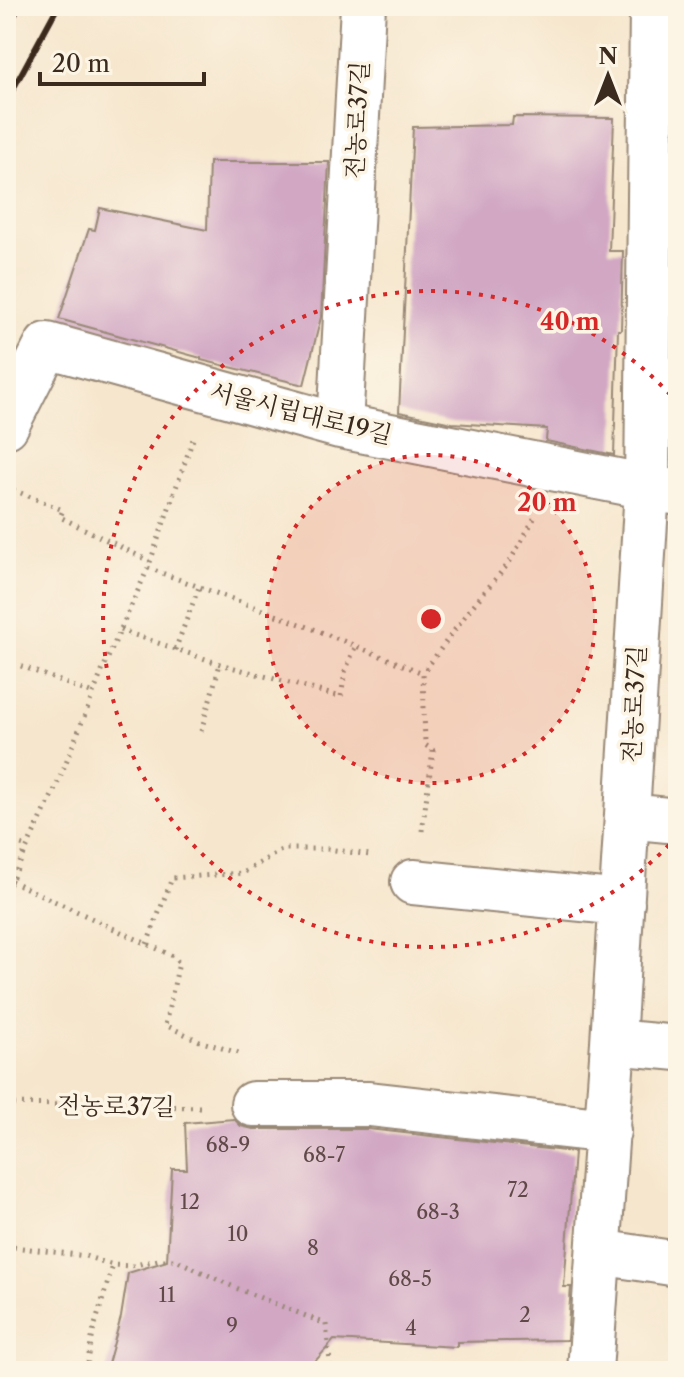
<svg xmlns="http://www.w3.org/2000/svg" width="684" height="1377" viewBox="0 0 684 1377" font-family="'Libre Caslon Text','Noto Serif KR',serif">
  <style>
    .building { fill: #d1a7c4 }
    .lines { fill: none; stroke-linecap: round; stroke-linejoin: round }
    .street-casing { stroke: #988876; stroke-width: 48 }
    .path { stroke: #988876; stroke-width: 5; stroke-dasharray: 2 6; stroke-linecap: butt }
    .street { stroke: #fff; stroke-width: 44 }
    .rail { stroke: #3b2a1e; stroke-width: 6 }
    .ring { fill: none; stroke: #d62828; stroke-width: 4; stroke-dasharray: 4 8 }
    .labels { text-anchor: middle; dominant-baseline: central; stroke-width: 7; stroke-linejoin: round; paint-order: stroke }
    .number-label { font-size: 20px; fill: #604948 }
    .street-label { font-size: 24px; fill: #3b2a1e; stroke: #fcf5e5 }
    .centre { fill: #d62828; stroke: #fcf5e5; stroke-width: 4 }
    .ring-label { font-size: 24px; text-anchor: middle; font-weight: bold; fill: #d62828; stroke: #fcf5e5; stroke-width: 7; stroke-linejoin: round; paint-order: stroke }
  </style>
  <rect width="100%" height="100%" fill="#fcf5e5"/>
  <filter id="ink" filterUnits="userSpaceOnUse"><feTurbulence type="fractalNoise" baseFrequency=".0125" numOctaves="2"/><feDisplacementMap in="SourceGraphic" scale="16" xChannelSelector="R" yChannelSelector="G"/><feConvolveMatrix kernelMatrix="1 2 1 2 8 2 1 2 1" color-interpolation-filters="sRGB"/></filter>
  <filter id="wash" filterUnits="userSpaceOnUse"><feTurbulence type="fractalNoise" baseFrequency=".006" numOctaves="4" result="noise"/><feDisplacementMap in="SourceGraphic" scale="32" xChannelSelector="R" yChannelSelector="G"/><feGaussianBlur stdDeviation="1.8" result="paint"/><feColorMatrix in="noise" values="0 0 0 0 0 0 0 0 0 0 0 0 0 0 0 0 0 1.4 0 .05"/><feComposite in="paint" operator="in"/></filter>
  <g filter="url(#wash)">
    <rect width="100%" height="100%" fill="#f6e6cd"/>
    <g id="blocks">
      <path class="building" d="M513 117 614 118 609 251H623L621 330H618L614 455 546 441 547 429 452 423 399 412 413 127 512 125Z
        M209 162H329L321 317 304 385 201 360V358L59 319 89 229 95 230 100 208 207 230Z
        M234 1119 241 1126 253 1129H368L574 1152 564 1287H571L567 1340 457 1342V1347L334 1340 310 1367 300 1371H106L121 1317 128 1273 167 1261 172 1169H187L185 1123Z"/>
    </g>
  </g>
  <g filter="url(#ink)">
    <use href="#blocks" fill-opacity="0" stroke="#988876" stroke-width="2"/>
    <g class="lines">
      <g class="street-casing">
        <path id="street" d="M6 426 47 345 340 426 678 493
          M340 426 363 6
          M627 816 678 821
          M413 882 622 903
          M613 1042 678 1048
          M253 1104H369L608 1131
          M599 1252 678 1264
          M590 1371 613 1042 647 489 652 6"/>
      </g>
      <path class="path" d="M6 487 63 510 60 517 149 561
        M148 568 311 628 423 673
        M120 630 220 664 341 697 345 672 356 645
        M175 650 199 587
        M6 660 93 694
        M201 731 220 664
        M422 831 433 750 425 745 423 673 470 609 509 563 536 515
        M6 840 27 847
        M11 881 173 956 179 963 165 1025 202 1042 242 1054
        M6 892 57 785 103 669 148 568 193 439
        M147 944 172 878 243 873 283 849H328L370 855
        M6 1104 205 1107
        M6 1246 85 1256 113 1265 131 1266 158 1260H176L236 1288 326 1324 331 1371
        M86 1371 94 1328 113 1265"/>
      <use href="#street" class="street"/>
      <path class="rail" d="M6 29 20 6
        M6 102 58 6"/>
    </g>
  </g>
  <circle cx="431" cy="619" r="164" fill="#d62828" fill-opacity=".12"/>
  <g class="ring">
    <circle cx="431" cy="619" r="164"/>
    <path d="M677 836A328 328 0 1 1 677 402"/>
  </g>
  <g class="labels">
    <g class="number-label">
      <text x="228" y="1145">68-9</text>
      <text x="324" y="1155">68-7</text>
      <text x="518" y="1190">72</text>
      <text x="190" y="1202">12</text>
      <text x="438" y="1212">68-3</text>
      <text x="238" y="1234">10</text>
      <text x="313" y="1248">8</text>
      <text x="410" y="1279">68-5</text>
      <text x="167" y="1295">11</text>
      <text x="525" y="1315">2</text>
      <text x="232" y="1326">9</text>
      <text x="411" y="1328">4</text>
    </g>
    <g class="street-label">
      <text transform="translate(357 120) rotate(-87)">전농로37길</text>
      <text transform="translate(301 413) rotate(14)">서울시립대로19길</text>
      <text transform="translate(634 704) rotate(-87)">전농로37길</text>
      <text transform="translate(116 1106) rotate(1)">전농로37길</text>
    </g>
  </g>
  <circle cx="431" cy="619" r="12" class="centre"/>
  <g class="ring-label">
    <text x="570" y="330">40 m</text>
    <text x="547" y="511">20 m</text>
  </g>
  <rect width="684" height="1377" fill="none" stroke="#fcf5e5" stroke-width="32"/>
  <g transform="translate(608 76)" stroke="#fcf5e5" stroke-width="6" paint-order="stroke">
  <path d="M0-6L14 30L0 20L-14 30Z" fill="#3b2a1e"/>
  <text y="-12" font-size="22" font-weight="bold" text-anchor="middle" fill="#3b2a1e">N</text>
  </g>
  <path d="M40 72v12h164v-12" fill="none" stroke="#3b2a1e" stroke-width="4"/>
  <text x="52" y="72" font-size="24" fill="#3b2a1e" stroke="#fcf5e5" stroke-width="6" paint-order="stroke">20 m</text>
</svg>
